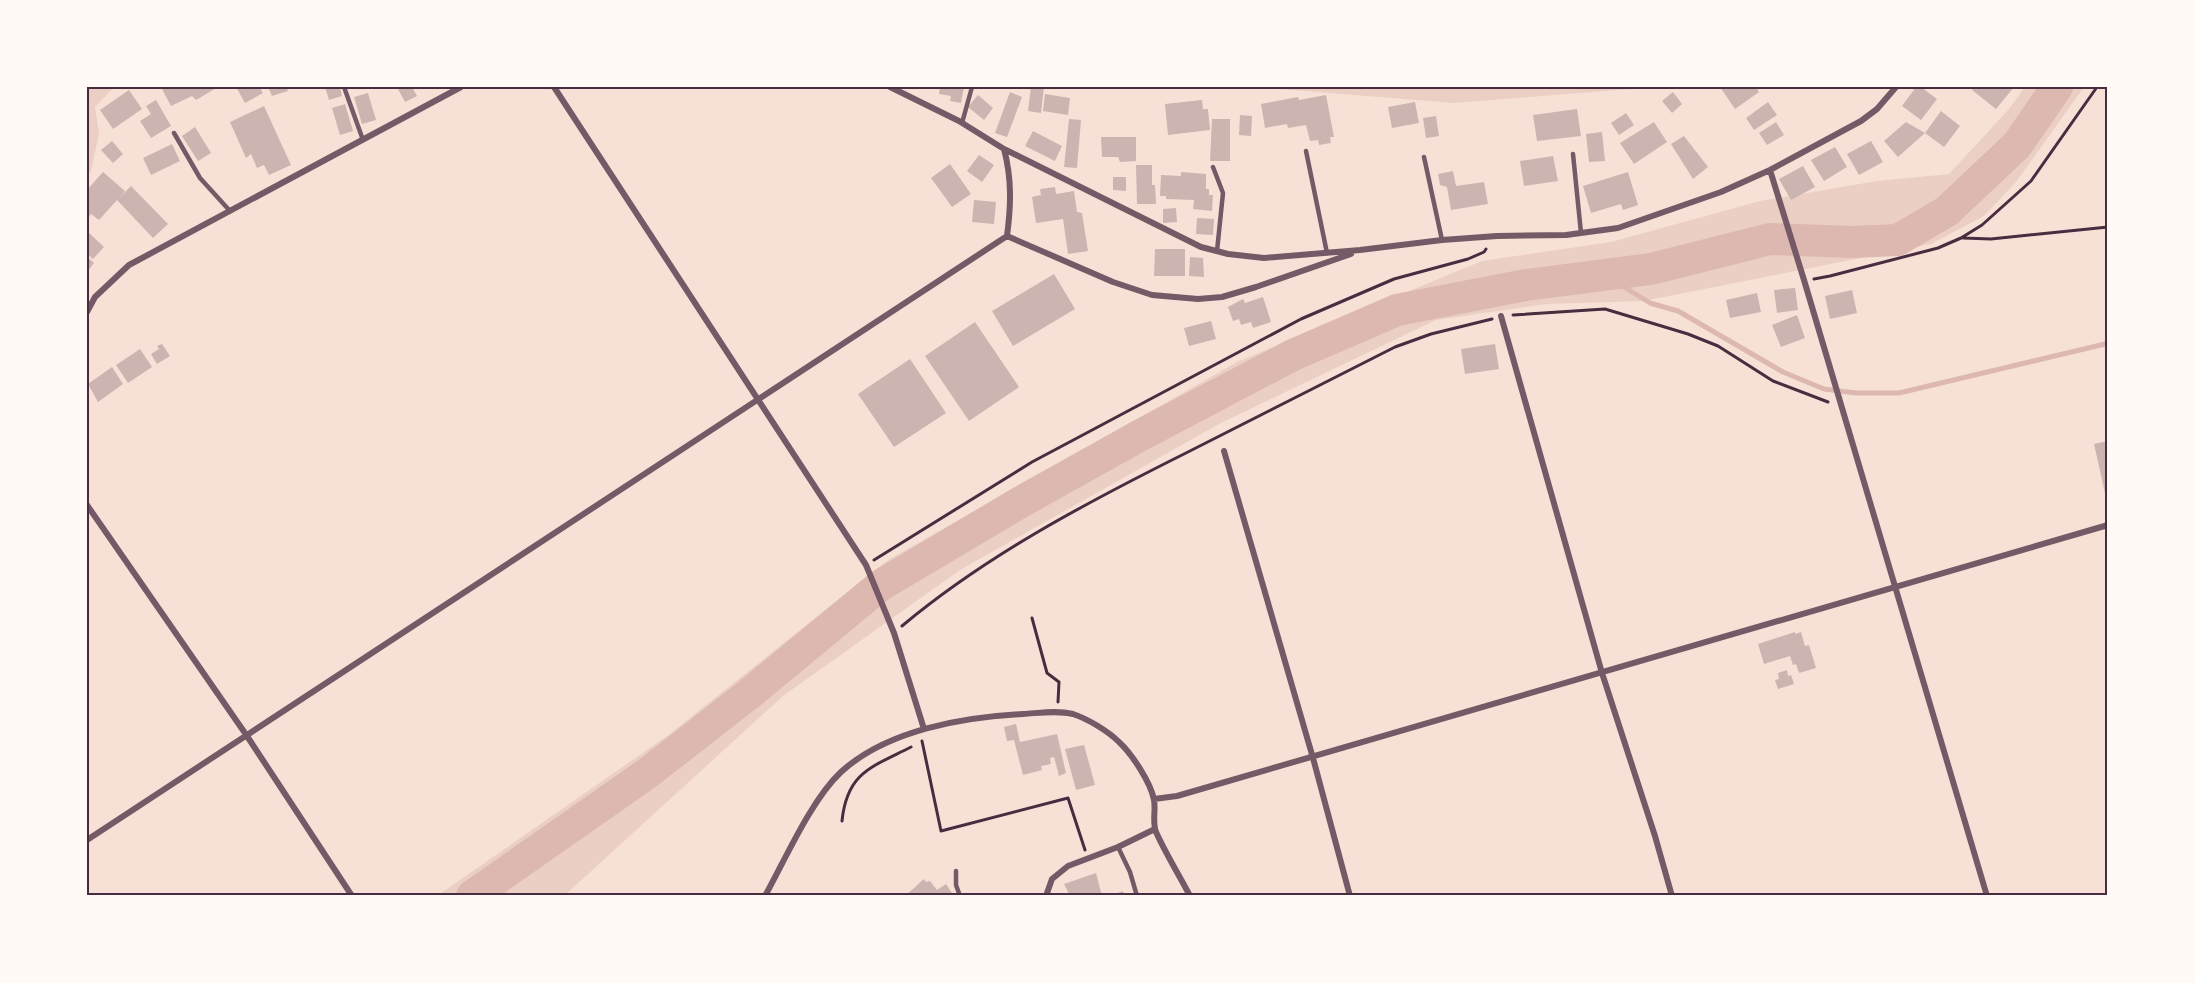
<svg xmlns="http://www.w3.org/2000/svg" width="2195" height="983" viewBox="0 0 2195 983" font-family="Jost,sans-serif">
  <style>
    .green { fill: #ebcfc5 }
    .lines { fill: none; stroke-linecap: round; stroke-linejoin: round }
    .stream { stroke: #dcb8b0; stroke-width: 5 }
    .river { stroke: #dcb8b0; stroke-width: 32 }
    .building { fill: #ccb4b1 }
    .path { stroke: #4a2c40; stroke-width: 3 }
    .service { stroke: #755966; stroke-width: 4.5 }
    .minor { stroke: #755966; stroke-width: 6 }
    .neatline { fill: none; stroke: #4a2c40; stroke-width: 2 }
  </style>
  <rect width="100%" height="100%" fill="#f7e1d7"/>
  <path class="green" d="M87 87H114L95 107 99 134 91 171 87 174Z
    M1256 87H1654L1454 103Z
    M2025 87H2084L2016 182 1984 216 1931 244 1644 301 1546 304 1436 320 1219 424 960 570 783 696 564 896H437L667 736 888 560 1239 361 1482 261 1611 242 1760 201 1877 181 1949 174 2009 109Z"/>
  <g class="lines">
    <path class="stream" d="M1616 272 1621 285 1650 303 1678 311 1783 372 1824 389 1856 393H1899L2105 344 2108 341"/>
    <path class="river" d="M472 896 645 775 749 694 881 585 1019 503 1139 436 1293 355 1397 310 1526 285 1651 269 1770 239 1852 242 1898 240 1947 211 2017 145 2057 87"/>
  </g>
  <path class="building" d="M161 87H218L196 100 192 96 171 106Z
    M236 87H259L263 93 245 103Z
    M268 87H286L288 91 272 96Z
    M325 87H340L342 96 329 100Z
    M397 87H412L417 96 405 102Z
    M940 87H964L961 103 950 101 951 96 939 94Z
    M1031 87H1044L1041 113 1028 111Z
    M1720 87H1756L1759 92 1735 109Z
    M1916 87H1921L1937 99 1921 120 1902 106Z
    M1975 87H2014L1996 109 1972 90Z
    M129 90 142 109 113 129 100 110Z
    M1010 92 1022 97 1007 137 995 133Z
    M1673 92 1682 104 1672 113 1662 101Z
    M368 93 376 120 362 124 354 97Z
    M1045 94 1070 98 1068 115 1043 111Z
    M978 95 993 108 984 120 968 107Z
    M1326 95 1334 137H1330L1331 143 1319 145 1318 140 1310 141 1306 125 1288 128 1287 124 1265 128 1261 104 1298 97 1299 100Z
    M156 100 171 126 151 138 140 121 151 114 146 106Z
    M1202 100 1203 109H1208L1210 130 1168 135 1165 104Z
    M1415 102 1419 123 1392 128 1388 107Z
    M1768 102 1777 115 1754 130 1746 118Z
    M345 104 353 131 340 135 332 108Z
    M264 106 291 165 269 175 264 165 257 168 251 154 246 158 230 122Z
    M1577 109 1581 136 1537 141 1533 115Z
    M1941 111 1960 126 1944 147 1925 133Z
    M1626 113 1634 125 1619 135 1611 123Z
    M1240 115 1252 116 1251 136 1239 135Z
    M1436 116 1439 136 1426 138 1423 118Z
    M1069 119 1081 120 1077 168 1064 167Z
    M1212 119H1230V161H1210Z
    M1654 122 1667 142 1634 164 1620 143Z
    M1776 122 1784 135 1767 145 1759 133Z
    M1906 122 1925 133 1898 157 1884 141Z
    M195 127 211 153 198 161 182 136Z
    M1033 131 1062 146 1055 161 1025 146Z
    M1602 132 1605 161 1589 162 1586 134Z
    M1684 136 1708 167 1693 179 1671 144Z
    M1101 137H1136V161L1120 162 1118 157H1102Z
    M112 141 123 154 113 163 101 150Z
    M1871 141 1883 162 1859 175 1847 154Z
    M172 144 180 161 151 175 143 158Z
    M1835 147 1847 167 1824 181 1811 160Z
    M979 155 994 165 982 182 967 171Z
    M1553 156 1558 181 1524 186 1520 161Z
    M950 164 971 194 952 207 931 178Z
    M1136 165H1152V185H1155L1156 204H1137Z
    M1803 166 1815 187 1791 200 1779 179Z
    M1453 171 1456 186 1484 182 1488 204 1451 210 1447 187 1440 185 1438 174Z
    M103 172 125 191 119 198 131 186 168 224 153 238 117 200 99 220 91 214 87 219V190Z
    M1181 172 1206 174V189H1209V195H1213L1212 211 1193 209 1194 200 1166 199V196H1160L1161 175 1181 176Z
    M1628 172 1638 205 1623 210 1621 204 1591 213 1583 186Z
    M1113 177H1126V191L1113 190Z
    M1055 187 1056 194 1074 191 1077 212 1082 213 1088 251 1068 254 1063 219 1036 223 1032 197 1041 195 1040 189Z
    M974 200 996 202 994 224 972 222Z
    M1176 208 1177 222 1163 223V209Z
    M1197 218 1214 219 1213 235 1196 234Z
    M87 231 104 247 93 259 87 254Z
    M1155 249H1185V276H1154Z
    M87 257 94 263 87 272Z
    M1190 257 1203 258 1204 277 1189 276Z
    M1054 274 1075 309 1013 346 992 311Z
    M1795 288 1798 310 1777 313 1774 290Z
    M1852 290 1857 313 1830 319 1825 296Z
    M1757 293 1761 312 1730 318 1726 300Z
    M1263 297 1271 322 1253 328 1251 322 1241 325 1239 319 1233 321 1228 307 1243 299 1245 303Z
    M1797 315 1805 338 1781 347 1772 325Z
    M1211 321 1216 339 1189 346 1184 328Z
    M975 322 1019 387 969 421 925 356Z
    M162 344 170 356 157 364 151 354 159 349 157 346Z
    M1495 344 1499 369 1465 374 1461 349Z
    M140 349 152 367 128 383 116 365Z
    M910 359 946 413 894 447 858 394Z
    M112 367 123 384 98 402 88 384Z
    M2108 441V502H2107L2094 444Z
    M1795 632V634L1801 632 1805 646 1809 645 1816 668 1799 673 1796 664 1793 665 1790 656 1764 664 1758 644Z
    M1787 670 1788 676 1791 675 1794 684 1778 689 1775 680 1779 679 1778 673Z
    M1016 724 1020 742 1057 734 1066 773 1059 776 1054 757 1050 758 1051 764 1041 766 1042 770 1023 775 1014 740 1007 741 1004 727Z
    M1084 745 1095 785 1076 790 1065 749Z
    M1096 873 1102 896H1070L1064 884Z
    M924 879 926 882 930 881 937 890 946 884 952 893 950 896H905Z
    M1123 891 1124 896H1109Z"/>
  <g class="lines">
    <path class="path" d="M1963 238 1991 239 2108 227
      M1814 279 1830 276 1938 248 1961 238 1982 225 2031 181 2097 87
      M1513 315 1605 309 1688 334 1718 346 1773 381 1828 402
      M874 560 1032 462 1301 319 1394 279 1468 259 1484 252 1486 249
      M1032 618 1047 673 1059 682 1058 702
      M902 626C987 555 1086 503 1184 454 1254 418 1325 383 1395 347L1431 334 1492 319
      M922 741 941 831 1068 798 1085 850
      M842 821C847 772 872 767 911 747"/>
    <path class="service" d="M344 87 363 140
      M962 123 972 87
      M174 133 200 178 230 211
      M1306 151 1327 253
      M1573 154 1581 233
      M1424 157 1442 240
      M1213 167 1223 193 1217 251
      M1118 847 1130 872 1137 896
      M956 871V885L960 896"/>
    <path class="minor" d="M554 87 866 565 894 633 924 729
      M890 87 959 121 1004 149 1201 247 1228 254 1264 258 1360 250 1442 240 1497 236 1566 235 1618 228 1721 192 1770 170 1861 121 1877 109 1896 87
      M1004 149C1012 179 1011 206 1007 236
      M1770 170 1804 280 1987 896
      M1007 236 1113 282 1152 295 1198 299 1222 297 1256 287 1351 254
      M87 312 95 297 129 265 461 87
      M1501 316 1602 673 1655 836 1672 896
      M1224 451 1313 758 1350 896
      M87 505 247 736 352 896
      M1154 799 1177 796 2108 525
      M87 840 1007 236
      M765 896C785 860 811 800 841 772 887 730 963 717 1023 714 1040 713 1057 710 1073 714 1088 719 1108 731 1119 742 1132 754 1151 783 1154 800 1156 810 1152 822 1156 832 1166 854 1179 875 1190 896
      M1046 896 1052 879 1068 866 1118 847 1155 829"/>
  </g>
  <rect width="2195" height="983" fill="none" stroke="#fffaf5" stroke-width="177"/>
  <rect x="88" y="88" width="2018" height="806" class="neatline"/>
</svg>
